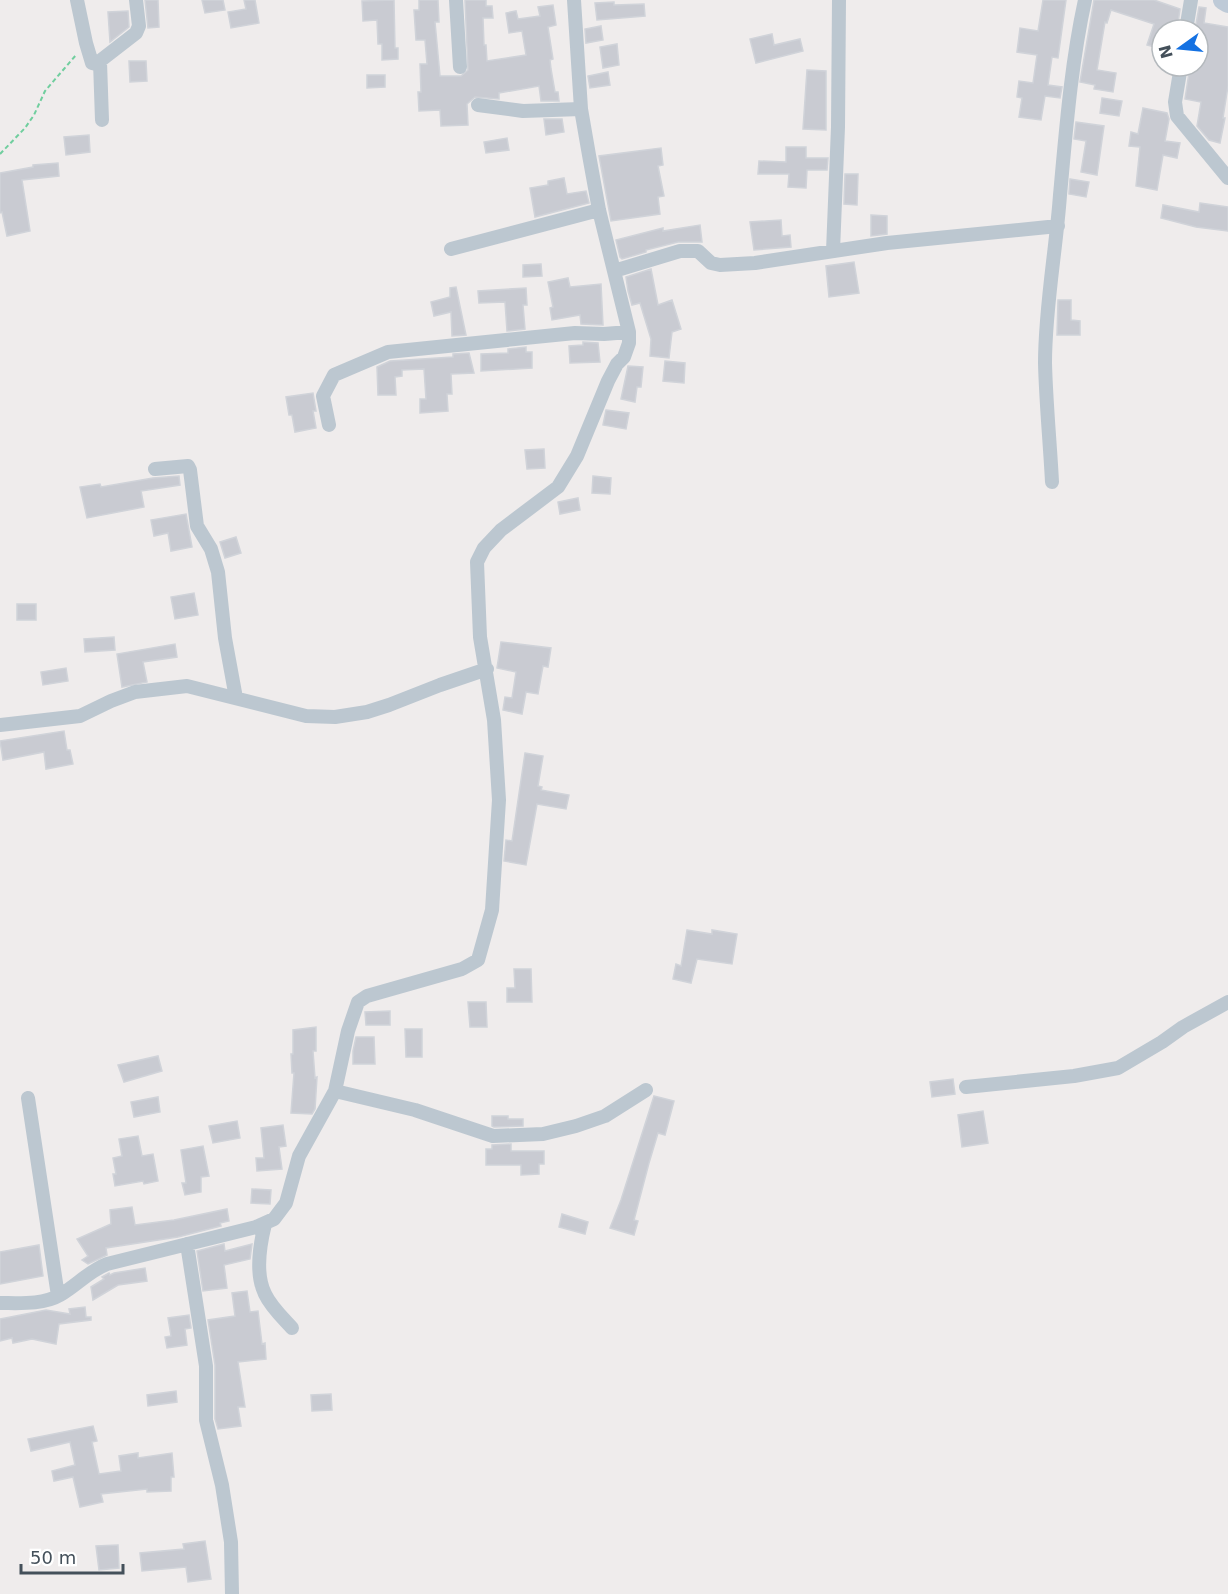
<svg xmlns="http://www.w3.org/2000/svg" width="1228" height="1594" viewBox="0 0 1228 1594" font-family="'DejaVu Sans',sans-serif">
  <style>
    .building { fill: #c9cbd2; stroke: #d0d3d9; stroke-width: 1.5 }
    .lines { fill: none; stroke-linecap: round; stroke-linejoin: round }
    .path { stroke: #70ce9e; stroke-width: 2; stroke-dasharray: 4.5 3; stroke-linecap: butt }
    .street { stroke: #bcc7d0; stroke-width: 14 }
    .secondary { stroke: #becad7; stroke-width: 20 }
  </style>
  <rect width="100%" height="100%" fill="#efecec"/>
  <path class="building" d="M145 0H158L159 27 148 28Z
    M202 0H223L225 10 205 13Z
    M244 0H255L259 23 231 28 228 12 246 9Z
    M394 0 395 48H398V59L382 60V44H378L377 20 363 21 362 1Z
    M419 0H438L439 22H435L440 76H461L468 70 465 0H486V6H492L493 18H483L484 45H486L487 61 526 55 522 31 509 33 506 13 516 11 518 19 540 16 538 7 553 5 556 25 548 27 553 59 550 60 551 69 555 92H558L559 101H541L539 86 499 93V99L475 97 467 104 468 125 441 126 440 110 419 111 418 92H421L420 64H427L425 40H416L414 10H419Z
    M1043 0H1066L1058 58 1052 57 1048 85 1062 87 1060 98 1045 96 1041 120 1019 117 1022 98 1017 97 1019 81 1033 83 1037 55 1017 52 1020 28 1038 31Z
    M1094 0H1154L1180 9 1177 30H1162V49L1147 45 1154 24 1111 10 1107 23 1105 22 1097 70 1116 73 1113 92 1094 89 1095 85 1080 82Z
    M614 2V5L644 4 645 16 597 20 595 3Z
    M1199 7 1206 8 1204 23 1228 27V86L1223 118H1225L1220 143 1209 140 1197 126 1201 102 1185 99 1190 66H1198V30H1195Z
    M128 11 129 27 110 42 108 12Z
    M601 26 603 40 586 43 585 29Z
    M772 34 774 45 800 39 803 51 756 63 750 39Z
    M617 44 619 65 603 68 600 47Z
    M129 61H146L147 81 130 82Z
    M807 70 826 71V130L803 129Z
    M608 72 610 85 590 88 588 76Z
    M367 75H385V87L367 88Z
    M1102 98 1122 101 1119 116 1100 113Z
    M1143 108 1167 113 1169 119 1165 141 1180 143 1177 158 1163 155 1157 190 1136 186 1140 147 1129 146 1131 132 1138 134Z
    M544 119H562L564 132 546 135Z
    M1076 122 1104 126 1097 175 1081 172 1086 141 1074 139Z
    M89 135 90 152 66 155 64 137Z
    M507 138 509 150 486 153 484 142Z
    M786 147H806V158H828L827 170H807L806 188 788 187 789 174H758L759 161 786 162Z
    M661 148 663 165 658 166 664 196 658 197 660 214 611 221 599 156Z
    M58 163 59 176 22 180 30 231 7 236 2 212 0 213V173L33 167V165Z
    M845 174H858L857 205 844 204Z
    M564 178 567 194 586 191 589 203 535 217 530 188 548 185V181Z
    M1070 179 1089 182 1086 197 1069 194Z
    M1200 203 1228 207V231L1196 227 1161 218 1163 205 1199 212Z
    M871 215 887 216V234L871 236Z
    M781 220 782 236 790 235 791 247 754 250 750 222Z
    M700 225 702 242H678L646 250V252L622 259 620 257 616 240 663 228V231Z
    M854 262 859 293 829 297 826 266Z
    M541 264 542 276 523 277V265Z
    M651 269 658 305 672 300 681 329 672 332 669 358 650 356 651 339 640 303 632 305 628 291 626 277Z
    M568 278 570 287 601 284 603 325 581 324 580 315 552 320 550 308 553 307 548 282Z
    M456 287 466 335 452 336 451 312 434 316 431 302 450 297V288Z
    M526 288 527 305H523L525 329 507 331 505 302 479 303 478 291Z
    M1058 300H1071V320L1080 321V335H1057Z
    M583 342 598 343 600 362 570 363 569 346 583 345Z
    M526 347V352H532V368L481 371V354L508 353V349Z
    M469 353 474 373 451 374 452 394H447L448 411 420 413V399H426L424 369 402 370V376L395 377 396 395H378L377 367 390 361 453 357V354Z
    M665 361 685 363 684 383 663 381Z
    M628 366 643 367 641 387H637L635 402 621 399Z
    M313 393 316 411H313L316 428 295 432 292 415H289L286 397Z
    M606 410 629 413 626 429 603 425Z
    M544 449 545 468 527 469 525 450Z
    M179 476 180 485 141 491 144 507 87 518 80 487 100 484 101 487 153 478Z
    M593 476 611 478 610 494 592 493Z
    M578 498 580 510 560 514 558 502Z
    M186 514 192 547 171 551 168 533 154 536 151 520Z
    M236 537 241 553 225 558 220 542Z
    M194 593 198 615 175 619 171 597Z
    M17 604H36V620H17Z
    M114 637 115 650 85 652 84 639Z
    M501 642 551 648 548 667 543 666 538 694 526 692 522 714 503 710 505 697 512 698 516 672 497 668Z
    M175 644 177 657 143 662 147 682 122 687 117 654Z
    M66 668 68 681 43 685 41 672Z
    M64 731 67 750H70L73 764 46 769 44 752 3 760 0 741Z
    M525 753 543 756 538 786 542 787 541 790 569 795 566 809 537 804 526 865 504 861 506 840 512 841Z
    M687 930 712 934V930L737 934 732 964 697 959 691 983 673 979 676 964 681 966Z
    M514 969H531L532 1002H507V988H515Z
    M468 1002H486L487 1027H470Z
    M390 1011V1025H366L365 1012Z
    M316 1027V1051H313L315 1078 317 1077 315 1109 312 1114 291 1113 294 1073H292L291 1054H293V1030Z
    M405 1029H422V1057H406Z
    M356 1037H374L375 1064H353V1051Z
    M158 1056 162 1071 124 1082 118 1065Z
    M953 1079 955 1094 932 1097 930 1082Z
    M654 1096 674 1101 665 1135 658 1133 649 1163 634 1220 638 1221 634 1235 610 1228 621 1200Z
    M158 1097 160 1112 134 1117 131 1102Z
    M983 1111 988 1143 962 1147 958 1115Z
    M492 1116H508V1119H523V1126L494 1127 492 1126Z
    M237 1121 240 1138 213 1143 209 1126Z
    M283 1125 286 1146 279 1147 282 1169 257 1171 256 1158H264L261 1128Z
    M138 1136 142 1156 153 1154 158 1181 144 1184 143 1181 115 1186 113 1174H116L113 1158 122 1156 119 1139Z
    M511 1144V1151H544V1164H539V1174L521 1175V1165H486V1149H492V1145Z
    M203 1146 209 1176 201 1177V1192L185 1195 182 1183H186L181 1150Z
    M252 1189 271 1190 270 1204 251 1203Z
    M132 1207 135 1225 174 1220 227 1209 229 1221 220 1223 221 1226 178 1237 106 1248 107 1255 88 1264 82 1260 88 1256 77 1239 111 1224 110 1210Z
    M562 1214 588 1222 585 1234 559 1227Z
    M224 1244 225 1251 252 1244 250 1259 224 1265 227 1288 203 1291 197 1251Z
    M39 1245 43 1276 0 1284V1252Z
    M145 1268 147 1281 118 1285 93 1300 91 1287 104 1279 102 1277 109 1273 110 1275 114 1273Z
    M247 1291 250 1312 258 1311 262 1344 265 1343 266 1359 238 1362 245 1407H238L241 1426 218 1429 215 1419V1365L208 1320 235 1316 232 1293Z
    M85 1307 86 1317H91V1320L59 1324 56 1344 32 1339 13 1343 12 1338 0 1341V1319L46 1310 70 1314 69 1309Z
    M189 1315 191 1328 185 1329 187 1345 167 1348 165 1337 171 1336 168 1318Z
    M176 1391 177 1402 148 1406 147 1395Z
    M331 1394 332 1410 312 1411 311 1395Z
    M93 1426 97 1441 92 1442 99 1474 121 1471 119 1456 138 1453V1458L172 1453 174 1477H171V1491L147 1492V1489L101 1494 103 1502 80 1507 73 1477 54 1481 52 1471 75 1465 70 1442 31 1451 28 1439Z
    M205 1541 211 1579 188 1582 186 1567 142 1571 140 1553 184 1549 183 1544Z
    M118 1545 119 1568 99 1570 96 1546Z"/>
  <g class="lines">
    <path class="path" d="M0 154 25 128 34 115 45 91 76 55"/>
    <path class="street" d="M77 0 86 43 92 63 96 64 136 33 139 26 136 0
      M456 0 460 67
      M1186 30 1191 0
      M100 62 102 120
      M1181 66 1175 102 1177 116 1228 178
      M478 105 523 111 581 109
      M451 249 599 210
      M833 251 838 127 839 0
      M614 271 680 251H698L711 263 720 265 755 263 887 243 1058 226
      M329 425 323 396 334 375 388 352 575 333 604 334 629 332
      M155 469 188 466 190 470 197 526 211 549 218 572 225 638 236 698
      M1052 482C1050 443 1046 403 1045 363 1045 307 1056 251 1060 195 1066 130 1071 64 1085 0
      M0 725 80 716 111 701 135 692 187 686 306 716 335 717 367 712 389 705 440 685 487 669
      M966 1087 1074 1076 1118 1068 1162 1042 1183 1027 1228 1002
      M335 1091 415 1110 493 1136 543 1134 576 1126 605 1116 646 1090
      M28 1098 58 1296
      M265 1224C260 1244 255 1274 265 1294 271 1307 283 1318 292 1328
      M187 1244 206 1366V1420L222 1485 231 1542 232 1594
      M0 1303C19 1303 43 1305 60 1295 77 1285 89 1271 107 1264L256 1227 274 1219 286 1203 299 1156 335 1091 348 1031 358 1002 367 996 462 969 478 960 492 910 499 800 494 720 480 637 477 562 484 548 501 530 558 487 577 456 608 381 617 364 624 357 629 343V332L599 210 589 155 581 109 574 0"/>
    <path class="secondary" d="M1223 0 1228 3"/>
  </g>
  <g transform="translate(1180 48) rotate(255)"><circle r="28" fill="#ffffff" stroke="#b4b9bd" stroke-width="1.5"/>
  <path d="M0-4.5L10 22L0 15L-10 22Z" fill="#1471e2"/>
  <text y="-9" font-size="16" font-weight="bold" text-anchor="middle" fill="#44505a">N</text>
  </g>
  <path d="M21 1564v9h102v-9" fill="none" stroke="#44505a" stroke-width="3"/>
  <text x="30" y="1564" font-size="18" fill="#44505a" stroke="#ffffff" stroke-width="4.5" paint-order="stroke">50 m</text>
</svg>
